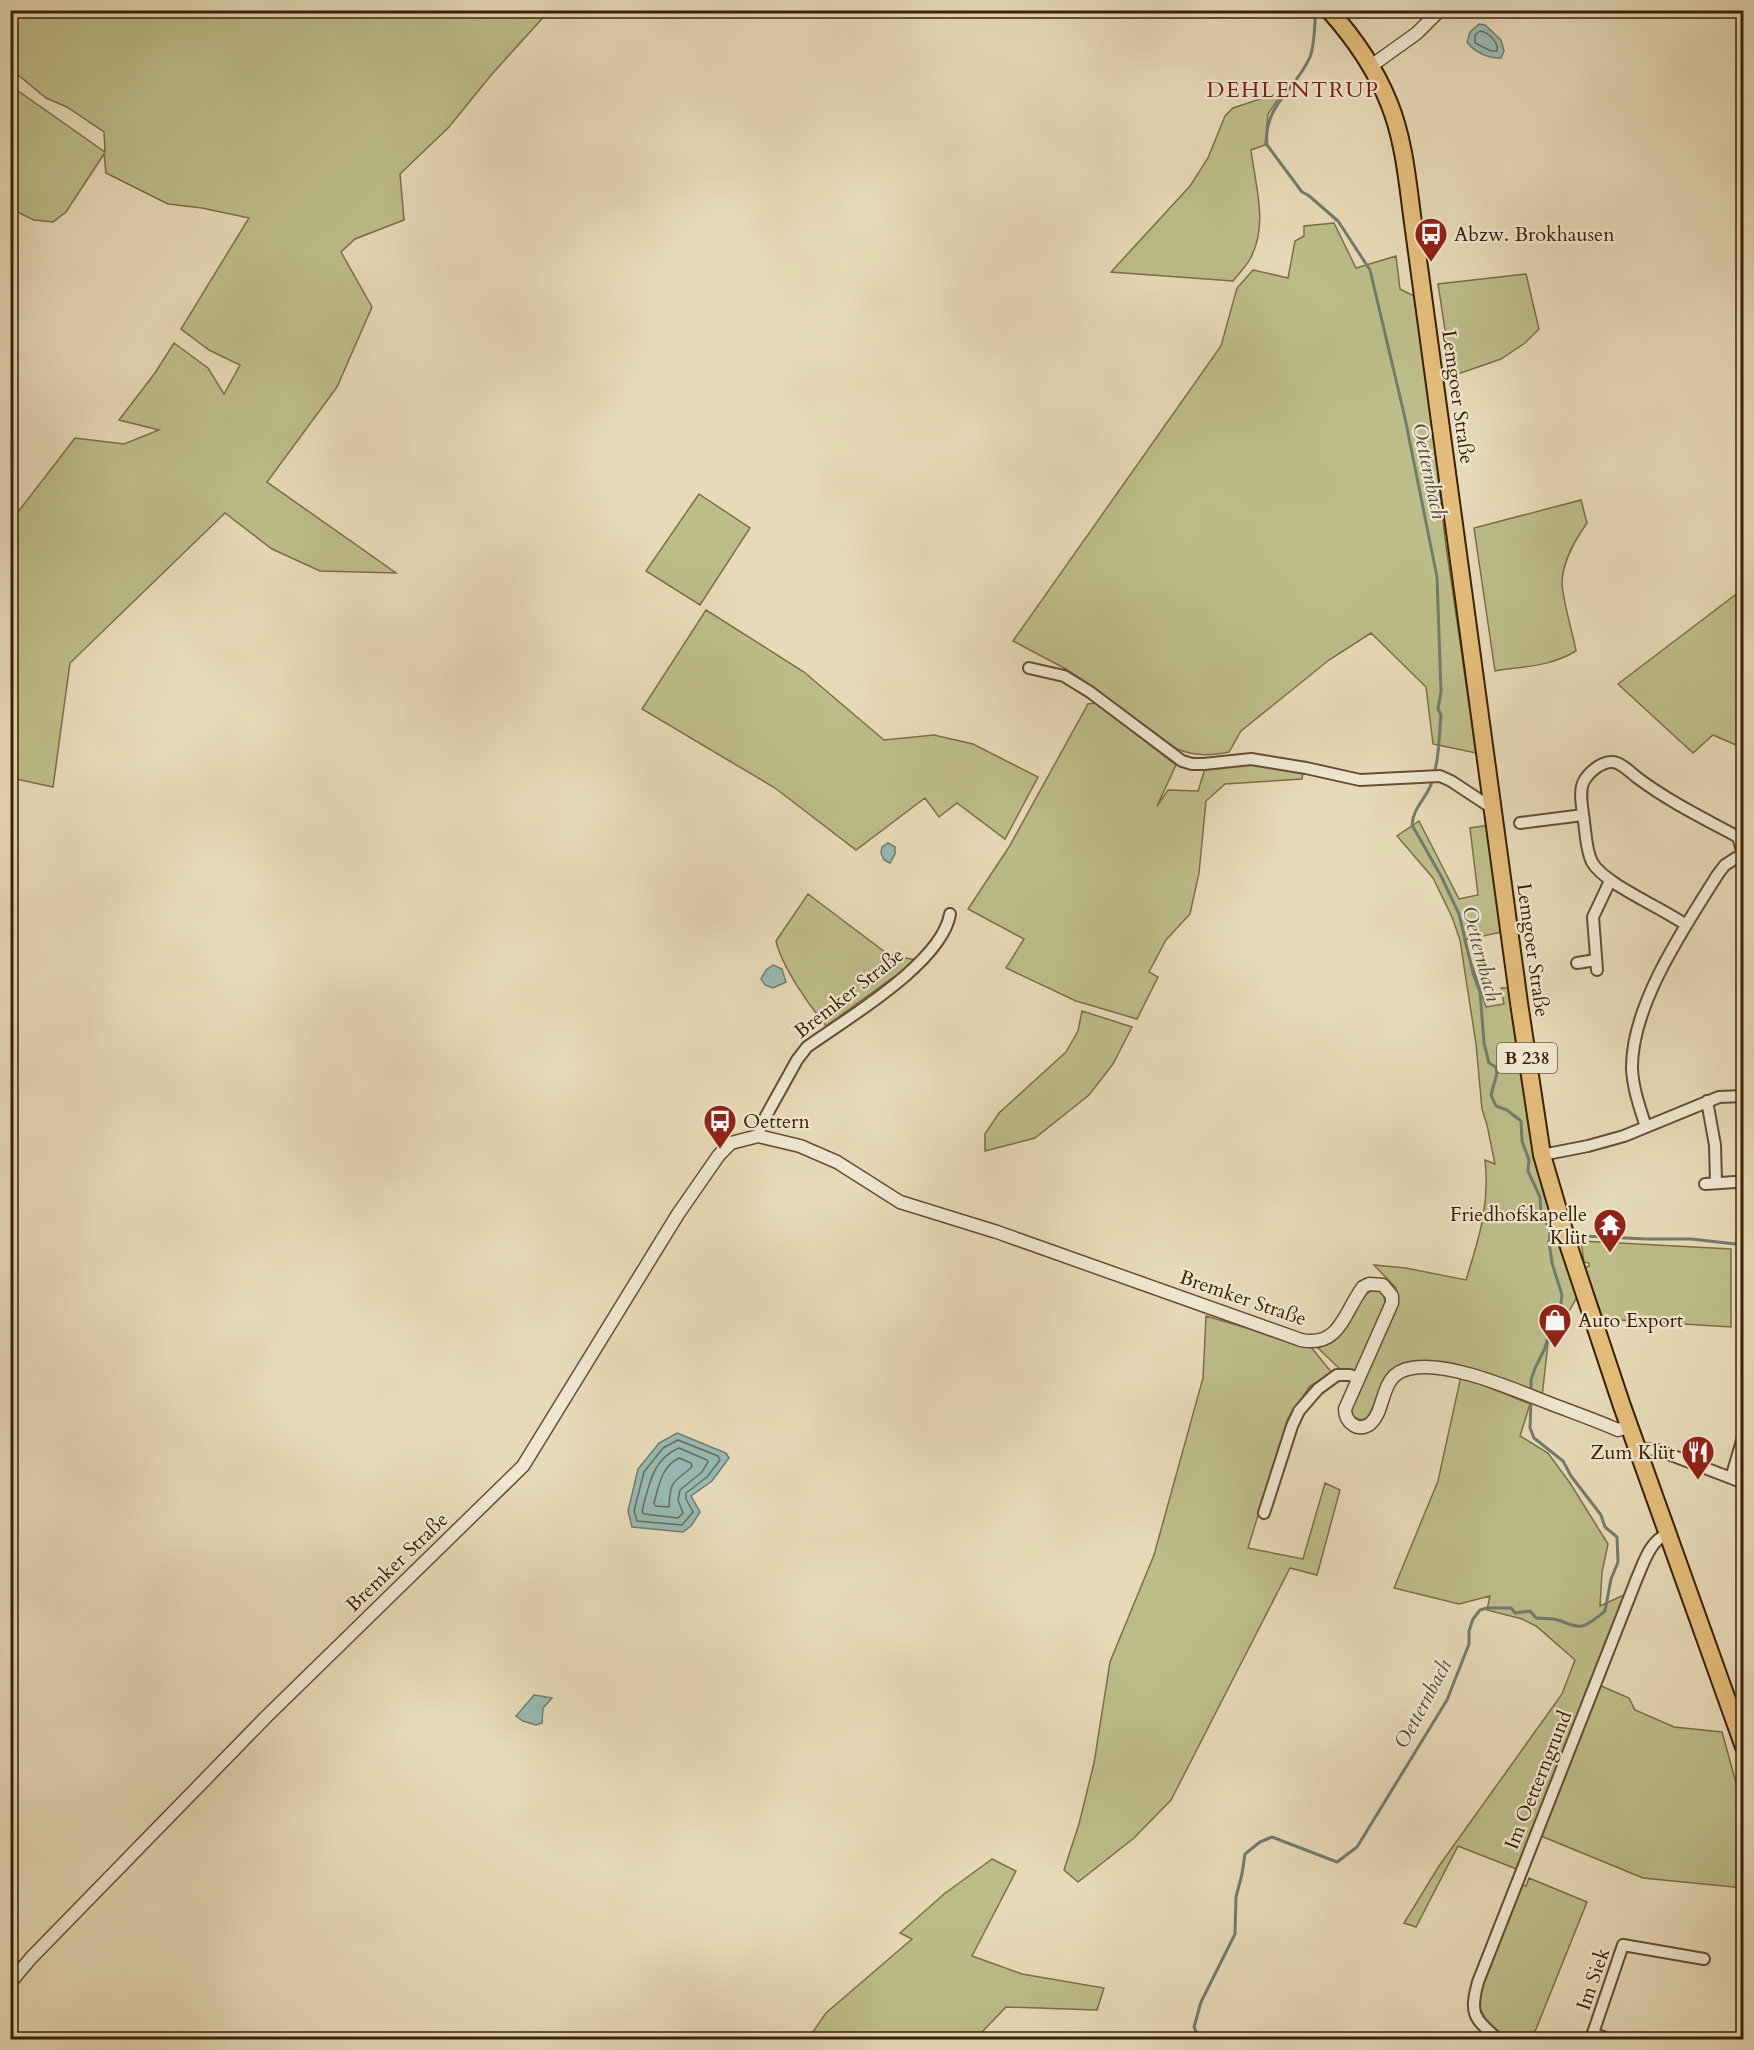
<svg xmlns="http://www.w3.org/2000/svg" width="1754" height="2050" viewBox="0 0 1754 2050" font-family="Cardo,serif">
  <style>
    .green { fill: #bdbd89; stroke: #7c6e46; stroke-width: 1.5 }
    .water { fill: #97bab3; stroke: #727c6d; stroke-width: 1.5 }
    .lines { fill: none; stroke-linecap: round; stroke-linejoin: round }
    .shore { stroke: #696d5c; stroke-width: 1.5 }
    .stream { stroke: #727c6d; stroke-width: 3 }
    .minor-casing { stroke: #664e31; stroke-width: 14 }
    .tertiary-casing { stroke: #664e31; stroke-width: 15 }
    .primary-casing { stroke: #3b2004; stroke-width: 20 }
    .minor { stroke: #efe7d1; stroke-width: 10 }
    .tertiary { stroke: #efe7d1; stroke-width: 12 }
    .primary { stroke: #e4bd7c; stroke-width: 16 }
    .labels { text-anchor: middle; dominant-baseline: central; stroke-width: 4.5; stroke-linejoin: round; paint-order: stroke }
    .shield { fill: #efe7d1; stroke: #715c42; stroke-width: 1.5 }
    .shield-label { font-size: 18px; font-weight: bold; fill: #3b2004 }
    .poi-label { font-size: 20px; fill: #3b2004; stroke: #efe7d1; text-anchor: start }
    .street-label { font-size: 20px; fill: #3b2004; stroke: #efe7d1 }
    .water-label { font-size: 21px; font-style: italic; fill: #574e39; stroke: #efe7d1 }
    .quarter-label { font-size: 22px; letter-spacing: 1.5px; fill: #7a1f14; stroke: #efe7d1 }
  </style>
  <rect width="100%" height="100%" fill="#e7dab8"/>
  <filter id="stains"><feTurbulence type="fractalNoise" baseFrequency=".00333" numOctaves="4"/><feColorMatrix values="0 0 0 0 .2 0 0 0 0 .09 0 0 0 0 .02 0 0 0 .5 -.17"/></filter>
  <radialGradient id="worn" r=".72"><stop offset=".6" stop-color="#630" stop-opacity="0"/><stop offset="1" stop-color="#630" stop-opacity=".3"/></radialGradient>
  <path class="green" d="M11 10 549 11 492 74 449 127 400 174 404 220 355 239 341 252 372 307 337 387 267 482 396 573 320 571 272 549 225 513 70 663 53 787 11 778V521L75 438 124 444 159 430 119 420 155 373 174 343 208 368 224 394 240 365 209 350 181 329 249 218 202 208 168 204 106 173 104 154 66 212 53 222 34 220 11 209V86L105 152 104 132 67 107 46 98 11 69Z
    M1272 95 1279 98 1268 114 1265 145 1251 150C1255 185 1269 225 1250 259 1246 267 1238 274 1233 281L1111 272 1190 186 1208 158 1225 116 1233 108Z
    M1334 223 1356 268 1396 256 1400 289 1414 296 1429 389 1445 539 1476 753 1433 744 1426 687 1371 633 1329 660 1241 731 1229 752C1210 756 1195 756 1177 749L1086 682 1064 668 1013 641 1221 346 1237 288 1253 270 1288 278 1295 241 1304 236V226Z
    M1526 274 1539 329 1525 343 1501 359 1452 376 1438 284Z
    M699 494 750 528 700 605 646 571Z
    M1581 500 1587 523C1575 540 1563 560 1562 582 1562 598 1573 634 1576 651 1549 667 1525 666 1495 671L1474 528Z
    M1743 589V748L1713 735 1693 753 1618 684Z
    M706 610 804 672 884 740 934 735 973 744 1038 777 1005 839 957 803 939 817 925 798 856 850 775 788 642 709Z
    M1096 703 1176 765 1157 806 1168 790 1198 791 1205 769 1244 760 1303 772 1302 779 1225 784 1206 801 1199 873 1190 914 1166 940 1149 972 1158 977 1137 1019 1076 1001 1006 968 1024 939 968 909 1009 847 1088 704Z
    M1419 821 1459 899 1478 895 1470 828 1489 825 1502 932 1464 940 1486 1007 1504 1004 1501 988H1509L1525 1095 1542 1189 1577 1297 1563 1322 1549 1334 1542 1397C1512 1383 1418 1341 1390 1372 1382 1381 1375 1405 1369 1417 1362 1421 1358 1420 1352 1415V1406L1395 1309 1396 1288 1374 1265 1406 1268 1466 1280C1479 1238 1490 1205 1485 1160L1495 1164 1487 1125 1482 1109 1476 1044 1460 940 1452 917 1433 878 1397 836Z
    M808 894 889 955 917 960 826 1026C809 1005 782 967 776 941Z
    M1082 1011 1132 1027 1113 1064 1089 1095 1035 1138 985 1151V1134L999 1113 1066 1052 1078 1031Z
    M1581 1241 1731 1249V1327L1603 1319 1585 1268 1589 1266V1263L1584 1262Z
    M1377 1289C1385 1294 1385 1299 1385 1308L1356 1370 1340 1369 1318 1348C1354 1337 1351 1294 1377 1289Z
    M1206 1316 1311 1347 1332 1373 1310 1386 1288 1418 1248 1548 1303 1559 1325 1483 1340 1490 1317 1575 1290 1568 1171 1800 1134 1838 1078 1882 1064 1870 1079 1824 1094 1763 1110 1662 1154 1555 1203 1378Z
    M1461 1376 1530 1404 1520 1436 1548 1453 1570 1483 1608 1544 1602 1572 1600 1606 1626 1594 1519 1870 1458 1846 1416 1927 1404 1923 1439 1866 1562 1694 1575 1660 1536 1626 1522 1619 1487 1610 1490 1596 1459 1604 1394 1588 1438 1481Z
    M1599 1685 1629 1698 1635 1710 1674 1727 1722 1732 1743 1808V1888L1643 1878 1541 1836Z
    M992 1859 1016 1871 972 1956 1022 1974 1104 1988 1097 2010 1006 2007 981 2033H970L954 2039H808L826 2013 912 1939 900 1933 944 1894Z
    M1529 1878 1587 1902 1532 2039H1505C1494 2029 1482 2019 1479 2003 1475 1986 1512 1905 1520 1884L1526 1886Z"/>
  <path class="water" d="M1479 24 1485 25 1501 40 1504 51 1501 58C1489 59 1474 52 1467 42L1470 32Z
    M888 843 895 847V854L890 863 884 860 881 853 882 847Z
    M773 965 782 969 786 982 773 988 765 985 761 979 766 970Z
    M677 1433 726 1453 729 1458 712 1481 691 1496 700 1512 691 1526 683 1532 632 1527 628 1511 638 1469 659 1443Z
    M534 1695 552 1698 543 1708 542 1723 536 1725 523 1721 516 1716Z"/>
  <g class="lines">
    <path class="shore" d="M1480 31C1488 32 1499 42 1497 51H1491L1475 43V35Z
      M678 1440 718 1456 720 1460 707 1477 686 1493V1499L693 1512 682 1525 637 1521 634 1511 644 1472 663 1448Z
      M679 1448 707 1460 708 1462 702 1472 680 1490 678 1500 683 1513 678 1518 644 1514 642 1511C649 1486 652 1459 679 1448Z
      M679 1458 691 1463 692 1467C673 1483 670 1480 669 1507L655 1506 654 1503C659 1486 661 1467 679 1458Z"/>
    <path class="stream" d="M1316 12C1314 25 1315 48 1309 59 1295 90 1263 106 1267 145L1302 192 1308 195 1338 221 1370 270 1405 418 1437 577 1441 692 1438 709 1441 715C1439 737 1439 761 1432 782 1427 798 1413 807 1412 825L1441 876 1459 914 1473 973 1480 992 1484 1043 1489 1063 1496 1067 1497 1073 1491 1095 1496 1106 1507 1110 1521 1121 1522 1141 1529 1160 1528 1171 1540 1197 1541 1211 1550 1232 1549 1242 1552 1263 1562 1295 1560 1312 1550 1330 1545 1348 1535 1368 1531 1380V1393
      M1584 1236 1647 1239H1691L1744 1245
      M1200 2040 1194 2027 1201 2002 1235 1934 1236 1897 1242 1874 1245 1854 1260 1842 1272 1837 1337 1862 1357 1847 1447 1700 1469 1644V1631L1473 1619 1480 1610 1487 1608H1511L1515 1613 1530 1611 1536 1618C1544 1619 1554 1618 1561 1621 1584 1631 1586 1626 1605 1611L1611 1579 1618 1562 1617 1537 1605 1527 1601 1515 1571 1476 1563 1461 1534 1438 1530 1428 1531 1399"/>
    <g class="minor-casing">
      <path id="minor" d="M1740 10 1744 14
        M1029 668 1064 676 1090 692 1182 761 1192 764H1204L1251 759 1306 768 1360 780 1440 776 1451 781 1492 808
        M1520 823 1583 815
        M1686 925C1663 908 1604 884 1592 862 1586 850 1586 835 1584 822 1583 810 1578 792 1584 781 1589 772 1602 761 1613 762 1622 763 1632 774 1639 779 1670 802 1705 819 1738 837L1743 853
        M1577 963 1596 960
        M1597 970 1593 917 1610 881
        M1707 1101 1715 1145 1716 1183
        M1646 1127C1640 1108 1633 1089 1632 1069 1631 1005 1685 927 1718 874L1725 865 1744 853
        M758 1136 761 1125 797 1060 807 1047C846 1019 942 963 950 914
        M1542 1155 1588 1146 1624 1136 1719 1097 1744 1096
        M1705 1184 1735 1182
        M1639 1452 1645 1449 1658 1450 1744 1483
        M1731 1478 1744 1434
        M1264 1513 1292 1426 1299 1411 1318 1389 1337 1375H1350L1358 1378
        M1593 2033 1610 2040
        M1499 2040C1474 2018 1469 2015 1478 1982L1637 1578C1644 1562 1650 1541 1667 1534
        M1589 2040 1593 2033 1623 1945 1704 1959"/>
    </g>
    <g class="tertiary-casing">
      <path id="tertiary" d="M1371 66 1417 33 1440 10
        M10 1983 31 1958 267 1716 523 1466 678 1214 719 1155 731 1143 758 1136 800 1146 837 1162 900 1202 997 1232 1301 1340C1340 1348 1344 1312 1363 1287L1369 1284 1383 1285 1392 1296V1303L1345 1409C1345 1422 1358 1433 1370 1424 1388 1408 1378 1373 1412 1368 1451 1361 1517 1391 1554 1405 1575 1413 1598 1421 1618 1430L1630 1426"/>
    </g>
    <g class="primary-casing">
      <path id="primary" d="M1329 10C1354 38 1375 68 1389 103 1405 142 1408 188 1414 230L1519 1003 1542 1155 1568 1244 1622 1406 1744 1747"/>
    </g>
    <use href="#minor" class="minor"/>
    <use href="#tertiary" class="tertiary"/>
    <use href="#primary" class="primary"/>
  </g>
  <defs>
    <g id="bus-pin" transform="scale(1.725)"><path d="M0 17L-7.5 6A9.5 9.5 0 1 1 7.5 6Z" fill="#8f2418" stroke="#efe7d1"/><path d="M-5-6H5V4H4V6H2V4H-2V6H-4V4H-5ZM-3.5-4V0h7V-4ZM-3.5 1.2v1.5H-2V1.2ZM2 1.2v1.5H3.5V1.2Z" fill="#fff"/></g>
    <g id="temple-pin" transform="scale(1.725)"><path d="M0 17L-7.5 6A9.5 9.5 0 1 1 7.5 6Z" fill="#8f2418" stroke="#efe7d1"/><path d="M0-6L5-2H3V0L6.5 2.5H4V6H1.5V3h-3V6H-4V2.5H-6.5L-3 0V-2H-5Z" fill="#fff"/></g>
    <g id="shop-pin" transform="scale(1.725)"><path d="M0 17L-7.5 6A9.5 9.5 0 1 1 7.5 6Z" fill="#8f2418" stroke="#efe7d1"/><path d="M-5-2.5h2.3a2.7 3.5 0 0 1 5.4 0H5L5.5 6h-11ZM-1.5-2.5h3a1.5 2.3 0 0 0-3 0Z" fill="#fff"/></g>
    <g id="restaurant-pin" transform="scale(1.725)"><path d="M0 17L-7.5 6A9.5 9.5 0 1 1 7.5 6Z" fill="#8f2418" stroke="#efe7d1"/><path d="M-5-6h1v4h1v-4h1v4h1v-4h1v5L-1.5 .5V6h-2V.5L-5-1ZM5-6V6H3V1.5H1.5Q1.5-4 5-6Z" fill="#fff"/></g>
  </defs>
  <g fill-rule="evenodd">
    <use href="#bus-pin" x="1431" y="234"/>
    <use href="#bus-pin" x="720" y="1121"/>
    <use href="#temple-pin" x="1610" y="1225"/>
    <use href="#shop-pin" x="1555" y="1320"/>
    <use href="#restaurant-pin" x="1698" y="1452"/>
  </g>
  <g class="labels">
    <rect class="shield" x="1497" y="1043" width="60" height="30" rx="4.5"/>
    <g class="shield-label">
      <text x="1527" y="1058">B 238</text>
    </g>
    <g class="poi-label">
      <text x="1454" y="234">Abzw. Brokhausen</text>
      <text x="743" y="1121">Oettern</text>
      <text x="1587" y="1214" text-anchor="end">Friedhofskapelle<tspan x="1587" dy="23">Klüt</tspan></text>
      <text x="1578" y="1320">Auto Export</text>
      <text x="1675" y="1452" text-anchor="end">Zum Klüt</text>
    </g>
    <g class="street-label">
      <text transform="translate(1458 397) rotate(82)">Lemgoer Straße</text>
      <text transform="translate(1533 950) rotate(82)">Lemgoer Straße</text>
      <text transform="translate(849 993) rotate(-38)">Bremker Straße</text>
      <text transform="translate(1243 1298) rotate(19)">Bremker Straße</text>
      <text transform="translate(397 1562) rotate(-44)">Bremker Straße</text>
      <text transform="translate(1538 1780) rotate(-68)">Im Oetterngrund</text>
      <text transform="translate(1593 1979) rotate(-71)">Im Siek</text>
    </g>
    <g class="water-label">
      <text transform="translate(1429 471) rotate(78)">Oetternbach</text>
      <text transform="translate(1481 954) rotate(75)">Oetternbach</text>
      <text transform="translate(1423 1704) rotate(-62)">Oetternbach</text>
    </g>
    <g class="quarter-label">
      <text x="1293" y="90">DEHLENTRUP</text>
    </g>
  </g>
  <rect width="1754" height="2050" fill="none" stroke="#e7dab8" stroke-width="36"/>
  <rect x="12" y="12" width="1730" height="2026" fill="none" stroke="#3b2004" stroke-width="3"/>
  <rect x="18" y="18" width="1718" height="2014" fill="none" stroke="#3b2004" stroke-width="1.5"/>
  <rect width="100%" height="100%" filter="url(#stains)"/>
  <rect width="100%" height="100%" fill="url(#worn)"/>
</svg>
